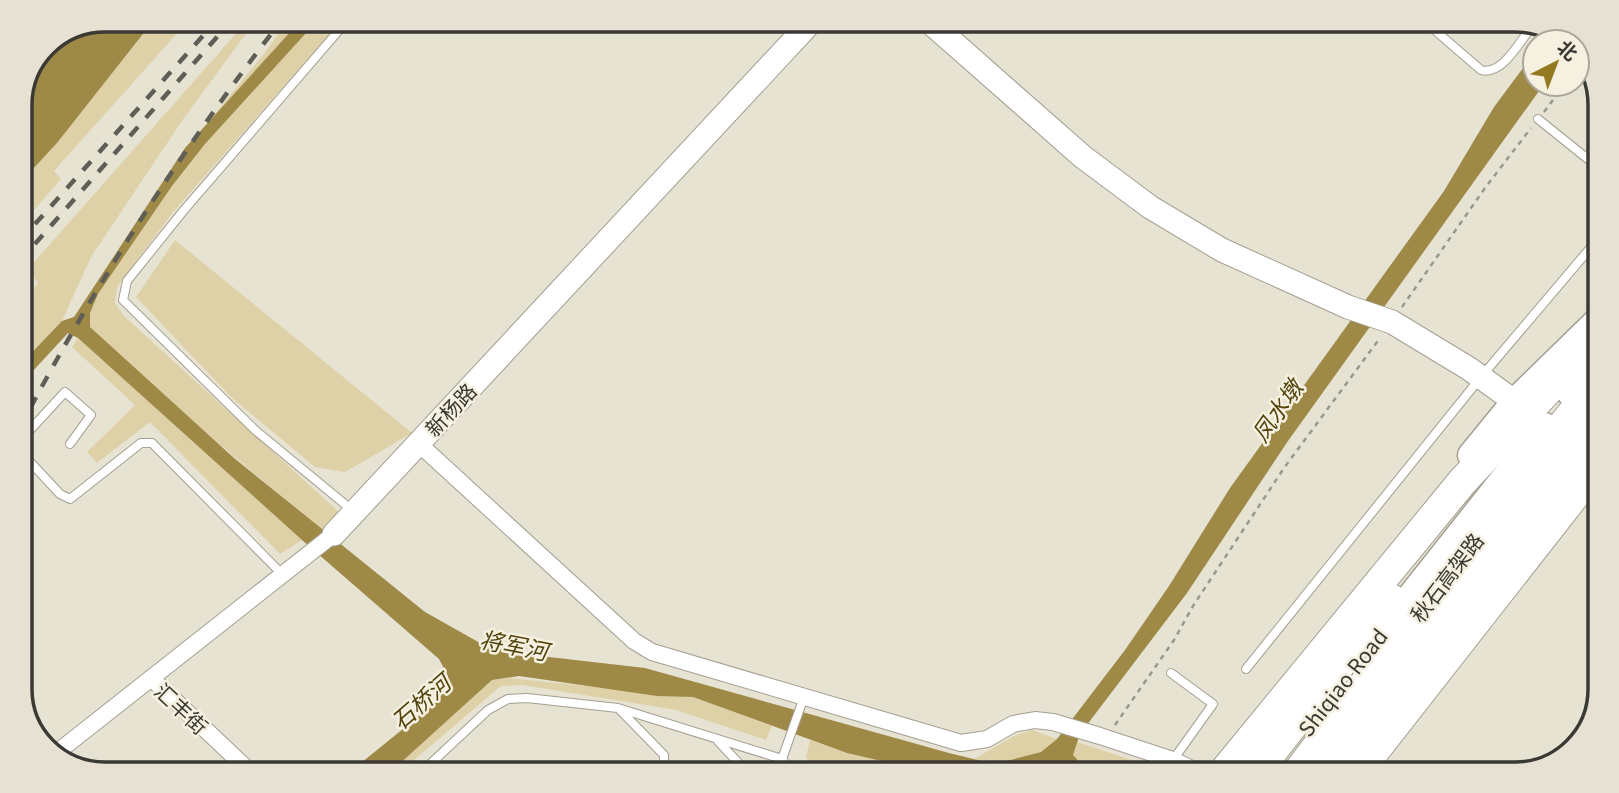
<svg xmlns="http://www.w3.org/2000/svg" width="1619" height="793" viewBox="0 0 1619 793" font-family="Georgia,'Noto Sans SC',serif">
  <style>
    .green { fill: #dfd1a7 }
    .water { fill: #9e8946 }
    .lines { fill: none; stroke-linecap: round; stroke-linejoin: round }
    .lane-casing { stroke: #a49f91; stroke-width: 10 }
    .street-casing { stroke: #a49f91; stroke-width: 18 }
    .secondary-casing { stroke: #a49f91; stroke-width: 25 }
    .primary-casing { stroke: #a49f91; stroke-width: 27 }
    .highway-casing { stroke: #a49f91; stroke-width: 32 }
    .path { stroke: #9a988c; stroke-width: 2.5; stroke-dasharray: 5 5; stroke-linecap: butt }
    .lane { stroke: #fff; stroke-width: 8 }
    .street { stroke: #fff; stroke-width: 16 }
    .secondary { stroke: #fff; stroke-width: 23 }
    .primary { stroke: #fff; stroke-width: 24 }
    .highway { stroke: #fff; stroke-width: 30 }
    .rail { stroke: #5f5e56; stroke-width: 4.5; stroke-dasharray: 12 12; stroke-linecap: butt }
    .labels { text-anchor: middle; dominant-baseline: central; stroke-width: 5; stroke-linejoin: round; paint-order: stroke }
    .street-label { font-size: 21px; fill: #3a3933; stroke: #f5f0e0 }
    .water-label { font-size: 23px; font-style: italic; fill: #52430c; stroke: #f5f0e0 }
    .rim { fill: none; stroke: #3a3933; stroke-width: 3.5 }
  </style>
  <rect width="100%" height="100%" fill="#e7e3d3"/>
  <path class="green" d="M154 20H189L54 171 61 179 19 227V184L57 143Z
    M248 20H256L184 118 91 257 62 321 19 366V305L38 283 28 269Z
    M287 20H301L201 131 267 50Z
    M317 21H341L174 211 117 287 115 303 124 316 340 513 324 531C244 466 165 399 90 327V313L98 294 172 186 205 144Z
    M32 73C36 90 33 104 27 121L19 113 21 96Z
    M175 240 412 433 345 472 315 467 232 398 136 297Z
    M78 338 302 540 280 554 150 422 97 463 87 452 135 405 72 347Z
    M507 678 693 697 772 726 766 740 676 710 522 685 501 686 406 767H396L492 680Z
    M1032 730 1057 739C1052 743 1046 750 1040 752 1019 762 995 764 974 759L1014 736Z
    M810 740 847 753 920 770H813L806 757Z
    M1077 742 1168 772 1098 771 1083 766 1072 755Z"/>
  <path class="water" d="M105 19 154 20 57 143 19 184V128L27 121 33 104 34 84 32 73 45 44Z
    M301 20 317 21 205 144 172 186 98 294 90 313V327L234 458 425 612 480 643 523 654 645 668 949 753 990 763 1007 761 1041 752 1057 739 1125 650 1169 586 1230 488 1444 191 1494 107 1535 52V84H1544L1288 441 1187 593 1080 734 1073 755 1083 766 1098 771 920 770 847 753 693 697 657 696 519 676 492 680 396 767H356L435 703 445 691 448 676 439 659 302 540 78 338 68 333 19 386V366L62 321 74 317 185 148Z"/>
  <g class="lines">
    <g class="lane-casing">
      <path id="lane" d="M347 21 184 210 127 281 123 300 255 430 352 510
        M1431 27 1481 70C1502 76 1519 42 1531 28
        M1538 119 1599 168
        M19 442 65 392 91 415 70 444
        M19 450 60 494 70 499 141 443H152L282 574
        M1246 669 1481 377 1598 239
        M1171 673 1213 704 1173 760
        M620 710 664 755V766L662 769
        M718 741 744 769
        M782 759 804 697
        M427 767 488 710 508 699 527 698 618 708 782 759 790 769"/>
    </g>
    <g class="street-casing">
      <path id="street" d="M418 443 634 641 652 652 961 743 987 739 1013 724 1035 720 1053 722 1100 736 1173 760 1198 772
        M151 678 244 766
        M55 754 334 534"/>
    </g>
    <g class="secondary-casing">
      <path id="secondary" d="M932 24 1083 157 1150 207 1222 250 1348 307 1392 322 1468 368 1514 401
        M334 534 810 23"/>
    </g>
    <g class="primary-casing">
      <path id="primary" d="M1570 394 1596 362
        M1470 455 1514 401 1597 320
        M1385 627 1545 425"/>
    </g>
    <g class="highway-casing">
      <path id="highway" d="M1224 772 1462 482 1596 338
        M1256 772 1391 599
        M1298 772 1457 562 1596 383
        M1331 773 1595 430
        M1357 773 1595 469"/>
    </g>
    <path class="path" d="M1577 69 1586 58
      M1544 112 1565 84
      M1402 307 1485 188 1531 128
      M1115 725 1174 640 1193 606 1284 468 1380 338"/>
    <use href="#lane" class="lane"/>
    <use href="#street" class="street"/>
    <use href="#secondary" class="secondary"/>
    <use href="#primary" class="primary"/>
    <use href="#highway" class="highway"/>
    <path class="rail" d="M19 242 217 20
      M19 262 232 20
      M19 429C95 285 182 148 282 20"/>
  </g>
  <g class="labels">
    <g class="street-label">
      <text transform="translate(450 409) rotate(-47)">新杨路</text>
      <text transform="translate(1446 577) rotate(-53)">秋石高架路</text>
      <text transform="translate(1342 682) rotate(-52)">Shiqiao Road</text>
      <text transform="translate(182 708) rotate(43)">汇丰街</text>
    </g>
    <g class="water-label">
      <text transform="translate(1276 410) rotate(-55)">凤水墩</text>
      <text transform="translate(514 644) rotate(11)">将军河</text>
      <text transform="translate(420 701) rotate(-41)">石桥河</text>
    </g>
  </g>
  <path d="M0 0H1619V793H0ZM105 32H1515A73 73 0 0 1 1588 105V689A73 73 0 0 1 1515 762H105A73 73 0 0 1 32 689V105A73 73 0 0 1 105 32Z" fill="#e6e1d2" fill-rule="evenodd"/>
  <path class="rim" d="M105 32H1515A73 73 0 0 1 1588 105V689A73 73 0 0 1 1515 762H105A73 73 0 0 1 32 689V105A73 73 0 0 1 105 32Z"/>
  <g transform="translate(1556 63) rotate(42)"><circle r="33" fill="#f5f0e0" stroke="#aaa79b" stroke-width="2"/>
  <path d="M0-5L12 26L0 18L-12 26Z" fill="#937a21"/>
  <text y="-10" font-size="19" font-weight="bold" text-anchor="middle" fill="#3a3933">北</text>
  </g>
</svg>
